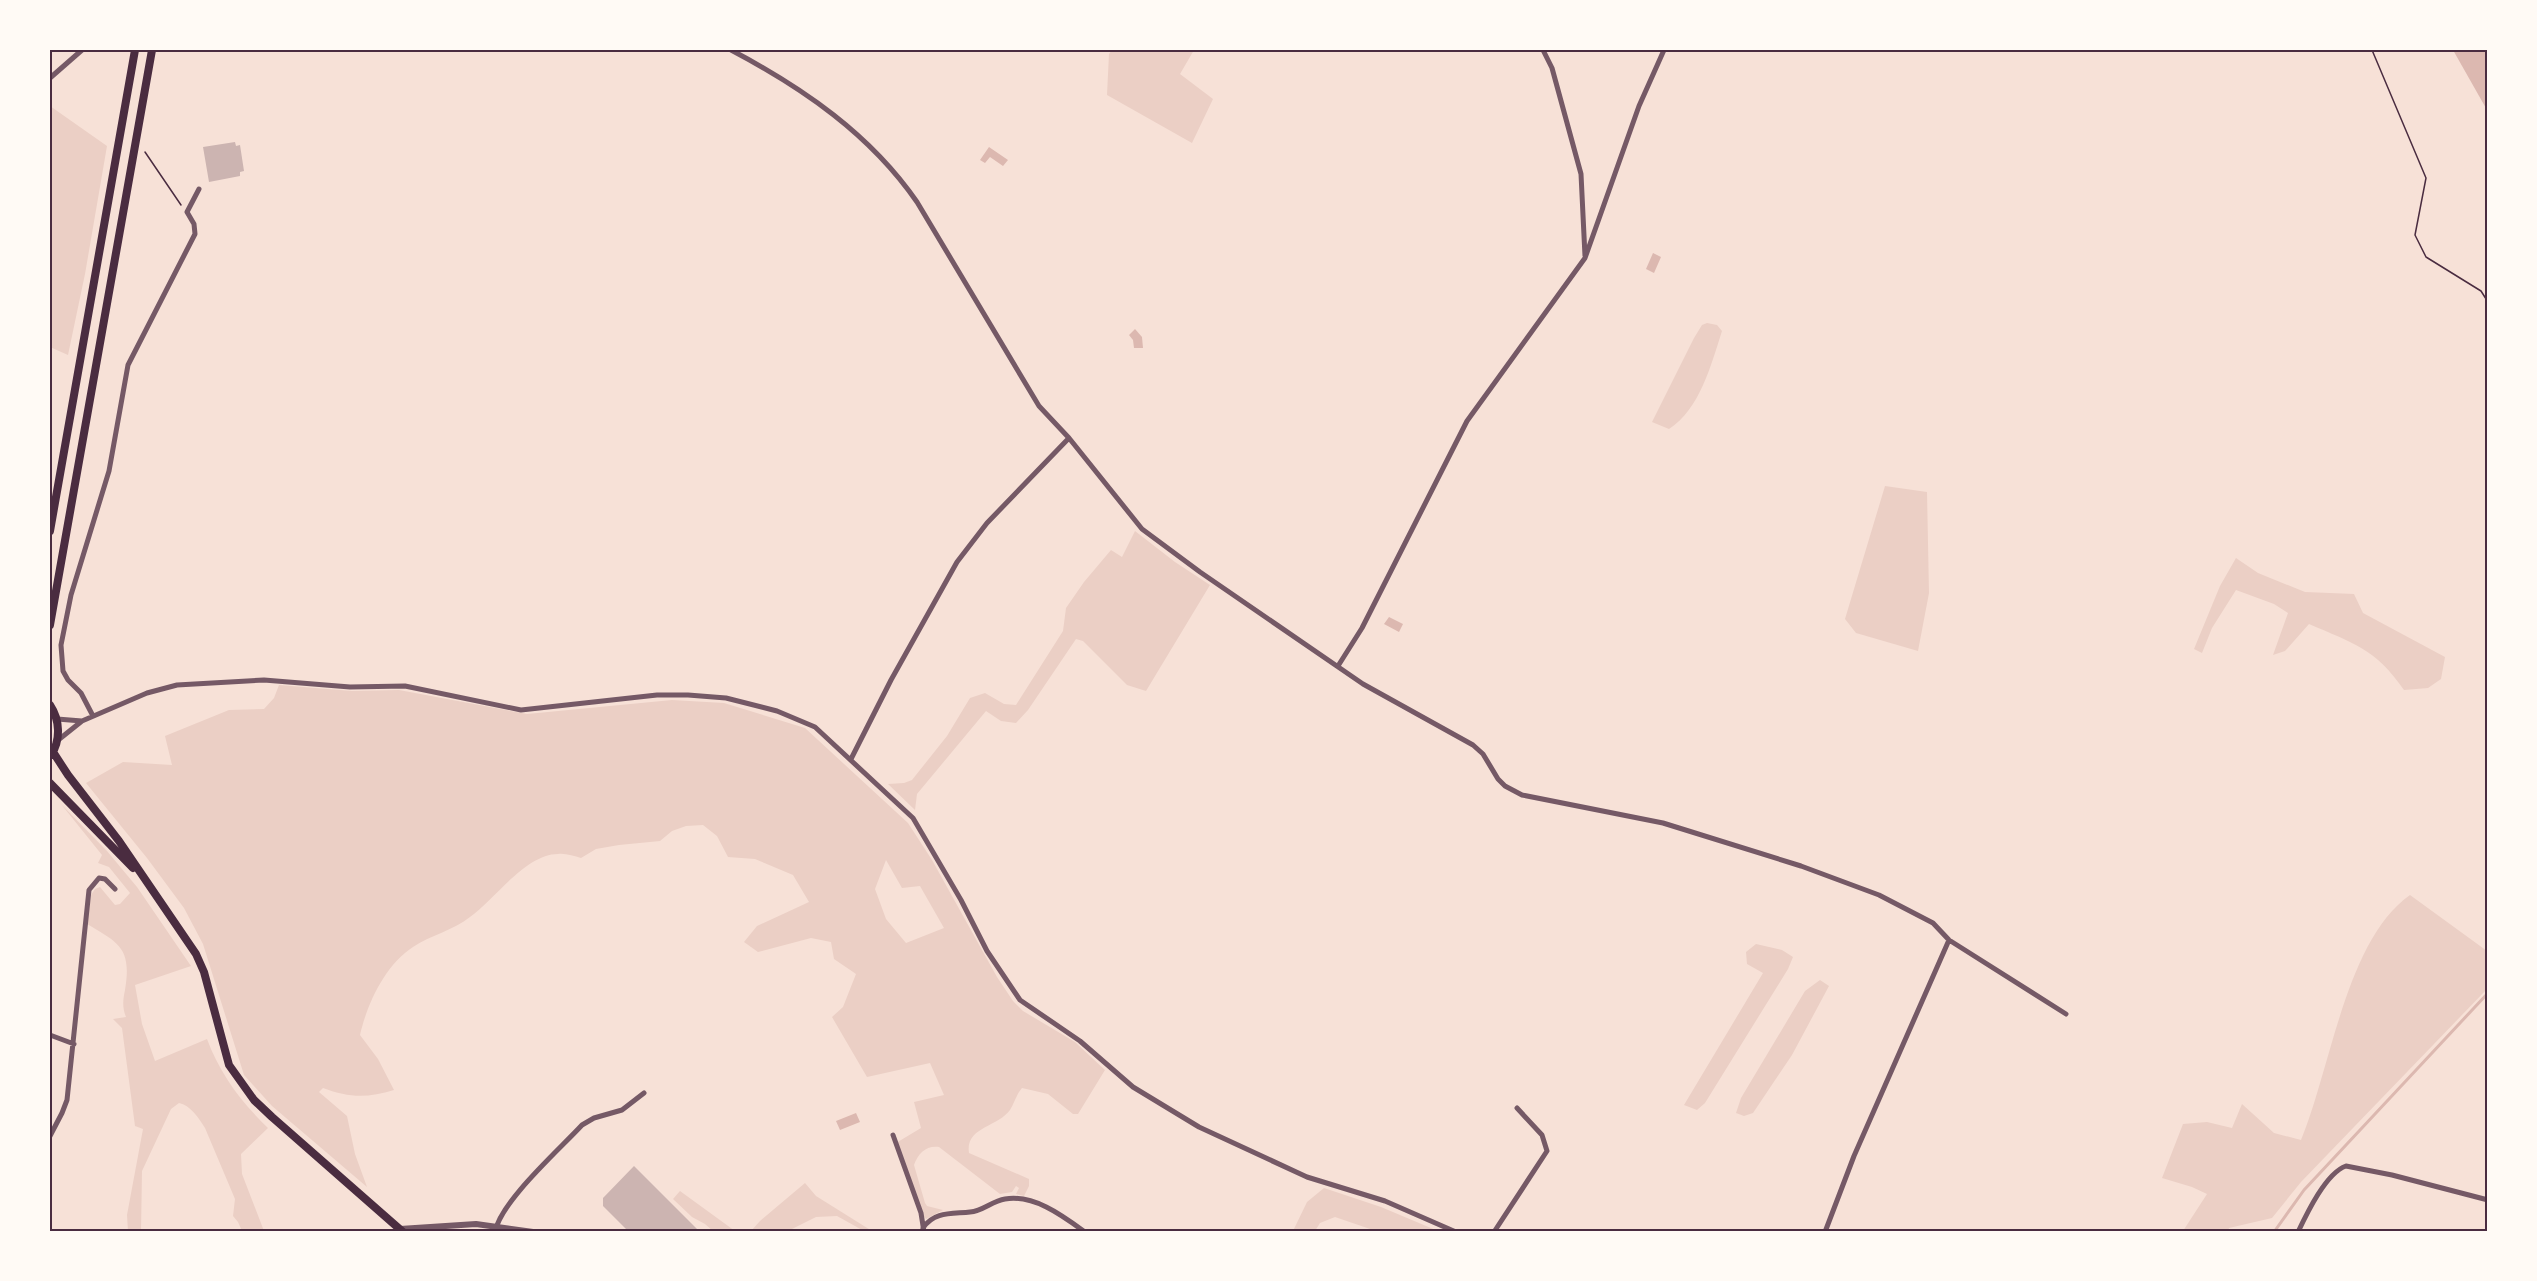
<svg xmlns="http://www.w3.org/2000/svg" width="2537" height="1281" viewBox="0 0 2537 1281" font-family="Merriweather,serif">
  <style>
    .green { fill: #ebcfc5; fill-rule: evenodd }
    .water { fill: #dcb8b0 }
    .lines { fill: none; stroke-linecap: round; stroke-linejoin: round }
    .stream { stroke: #dcb8b0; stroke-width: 3 }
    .building { fill: #ccb4b1 }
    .path { stroke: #4a2c40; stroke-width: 1.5 }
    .minor { stroke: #755966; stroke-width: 5 }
    .tertiary { stroke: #755966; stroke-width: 6 }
    .primary { stroke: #4a2c40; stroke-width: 8 }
    .neatline { fill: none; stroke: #4a2c40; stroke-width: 2 }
  </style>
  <rect width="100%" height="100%" fill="#f7e1d7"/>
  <path class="green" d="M1112 50H1194L1180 74 1213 99 1192 143 1107 95 1109 54Z
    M50 106 107 146 85 274 68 355 50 347Z
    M1707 323 1717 325 1722 331C1711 365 1700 409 1669 429L1652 422 1694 338 1702 325Z
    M1885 486 1927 492 1929 593 1918 651 1856 633 1845 619Z
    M1135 531 1175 562 1210 585 1146 691 1127 685 1083 641 1076 639 1028 710 1016 723 1001 721 986 711 917 794 915 810 888 784 904 783 912 780 947 736 970 698 985 693 1004 704 1016 705 1063 631 1066 608 1084 582 1111 550 1122 557Z
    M2236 558 2258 573 2305 592 2354 594 2363 613 2445 657 2441 679 2428 688 2404 690C2376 649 2353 643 2309 624L2285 651 2273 655 2288 613 2274 604 2236 590 2212 628 2202 653 2194 649 2220 586Z
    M279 685 352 691 399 690 527 714 672 700 724 703 805 728 908 823 932 860 997 977 1013 1001 1023 1011 1075 1042 1105 1070 1078 1114H1073L1048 1094 1022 1088C1016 1095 1015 1102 1010 1110 998 1127 965 1127 969 1153L1029 1179V1186L1024 1196 1016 1194 1019 1188 1016 1186 1012 1192 1000 1194 939 1147C927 1145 918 1153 914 1165L925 1203 927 1206 943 1210 926 1219 921 1213 896 1143 921 1128 914 1102 944 1095 930 1063 867 1077 832 1017 843 1007 856 974 834 959 831 942 811 938 758 952 744 942 757 926 809 902 793 875 755 859 728 857 717 836 703 825 686 826 672 831 660 841 619 845 596 849 581 858C574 856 565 853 558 854 526 854 495 899 470 917 454 930 431 935 413 947 385 965 367 1004 360 1035L378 1059 394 1090C368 1098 349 1098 323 1088L319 1092 347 1116 355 1154 367 1187 272 1106 244 1075 203 944 184 908 147 858 86 783 123 762 172 765 165 736 229 710 264 709 274 698ZM886 860 902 888 920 886 944 928 906 943 886 919 875 889Z
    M61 804 107 851 137 887 191 966 135 985 142 1024 155 1061 207 1039C220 1074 241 1102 268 1128L241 1154 242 1174 264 1231H242L238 1222 233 1216 235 1199 205 1128C199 1118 190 1105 179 1103L171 1109 142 1171 141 1231H128L127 1215 143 1129 135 1126 122 1028 113 1019 126 1017C122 1007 123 1000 125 990 132 948 119 943 87 924L91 895 95 889 100 887 115 905 120 904 130 893 109 867 98 863 102 855Z
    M2410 895 2487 951V989L2301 1182 2272 1218 2229 1228 2228 1231H2183L2207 1194 2192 1187 2162 1178 2183 1124 2207 1122 2232 1128 2242 1104 2274 1133 2301 1140C2331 1068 2346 940 2410 895Z
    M1756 944 1782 950 1793 957 1788 969 1705 1103 1697 1110 1684 1105 1763 973 1747 964 1746 952Z
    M1820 980 1829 986 1792 1055 1753 1113 1744 1116 1736 1113 1741 1098 1805 991Z
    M805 1183 816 1196 872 1231H864L837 1216 816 1217 788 1231H751L760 1221Z
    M1324 1188 1381 1207 1438 1231H1376L1335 1217 1320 1223 1315 1231H1293L1307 1202Z
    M680 1191 735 1231H713L705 1224 692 1217 673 1199Z"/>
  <path class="water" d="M2453 50H2487V110Z
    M989 147 1008 160 1003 166 990 157 985 163 980 160Z
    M1653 253 1661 257 1654 273 1646 269Z
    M1135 329 1142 337 1143 348H1134L1133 340 1129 335Z
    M1389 617 1403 624 1399 632 1384 624Z
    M856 1113 860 1122 840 1130 836 1121Z"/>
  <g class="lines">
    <path class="stream" d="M2274 1232 2304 1190 2488 993"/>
  </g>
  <path class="building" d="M235 142 236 146 240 145 244 171 240 172V176L209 182 203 147Z
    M634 1166 700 1232H629L603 1206V1198Z"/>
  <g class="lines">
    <path class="path" d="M2372 50 2426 178 2415 235 2426 257 2481 291 2488 302
      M145 152 181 205"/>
    <path class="minor" d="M731 50C803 88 870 134 917 202L1039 406 1069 438 1142 529 1200 572 1363 684 1473 745 1483 754 1498 779 1505 786 1522 795 1663 823 1801 866 1879 895 1933 923 1949 940 2066 1014
      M1543 50 1552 68 1581 174 1585 256
      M50 78 82 50
      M1338 666 1362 628 1467 421 1585 258 1639 106 1664 50
      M93 716 81 693 68 680 63 671 61 645 71 595 109 471 128 365 195 234 194 224 187 212 199 189
      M57 719 82 721
      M57 741 82 721 147 693 177 685 264 680 350 687 405 686 521 710 657 695H688L726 698 777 711 815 727 913 818 961 900 987 951 1020 1000 1080 1041 1133 1087 1199 1127 1307 1177 1385 1201 1456 1232
      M851 759 891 680 957 562 987 523 1069 438
      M50 1035 74 1044
      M893 1135 921 1213 924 1232
      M50 1136 62 1113 67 1100 89 890 99 878 105 879 115 889
      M923 1228C934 1211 953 1214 970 1212 983 1211 992 1201 1005 1199 1034 1194 1063 1216 1085 1232
      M495 1232C501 1201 559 1150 582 1125L594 1118 622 1110 644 1093
      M1494 1232 1547 1151 1542 1135 1517 1108
      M1825 1232 1854 1156 1949 940
      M2298 1232C2307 1213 2326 1173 2346 1166L2392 1175 2488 1200"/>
    <path class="tertiary" d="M400 1229 476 1224 533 1232"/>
    <path class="primary" d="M50 531 135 50
      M50 625 152 50
      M50 705C60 720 61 740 51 755
      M53 752 68 775 119 841 196 954 204 972 229 1065 254 1100 272 1117 403 1232
      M50 783 133 868"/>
  </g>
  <rect width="2537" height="1281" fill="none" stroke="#fffaf5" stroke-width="102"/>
  <rect x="51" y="51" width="2435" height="1179" class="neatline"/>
</svg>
